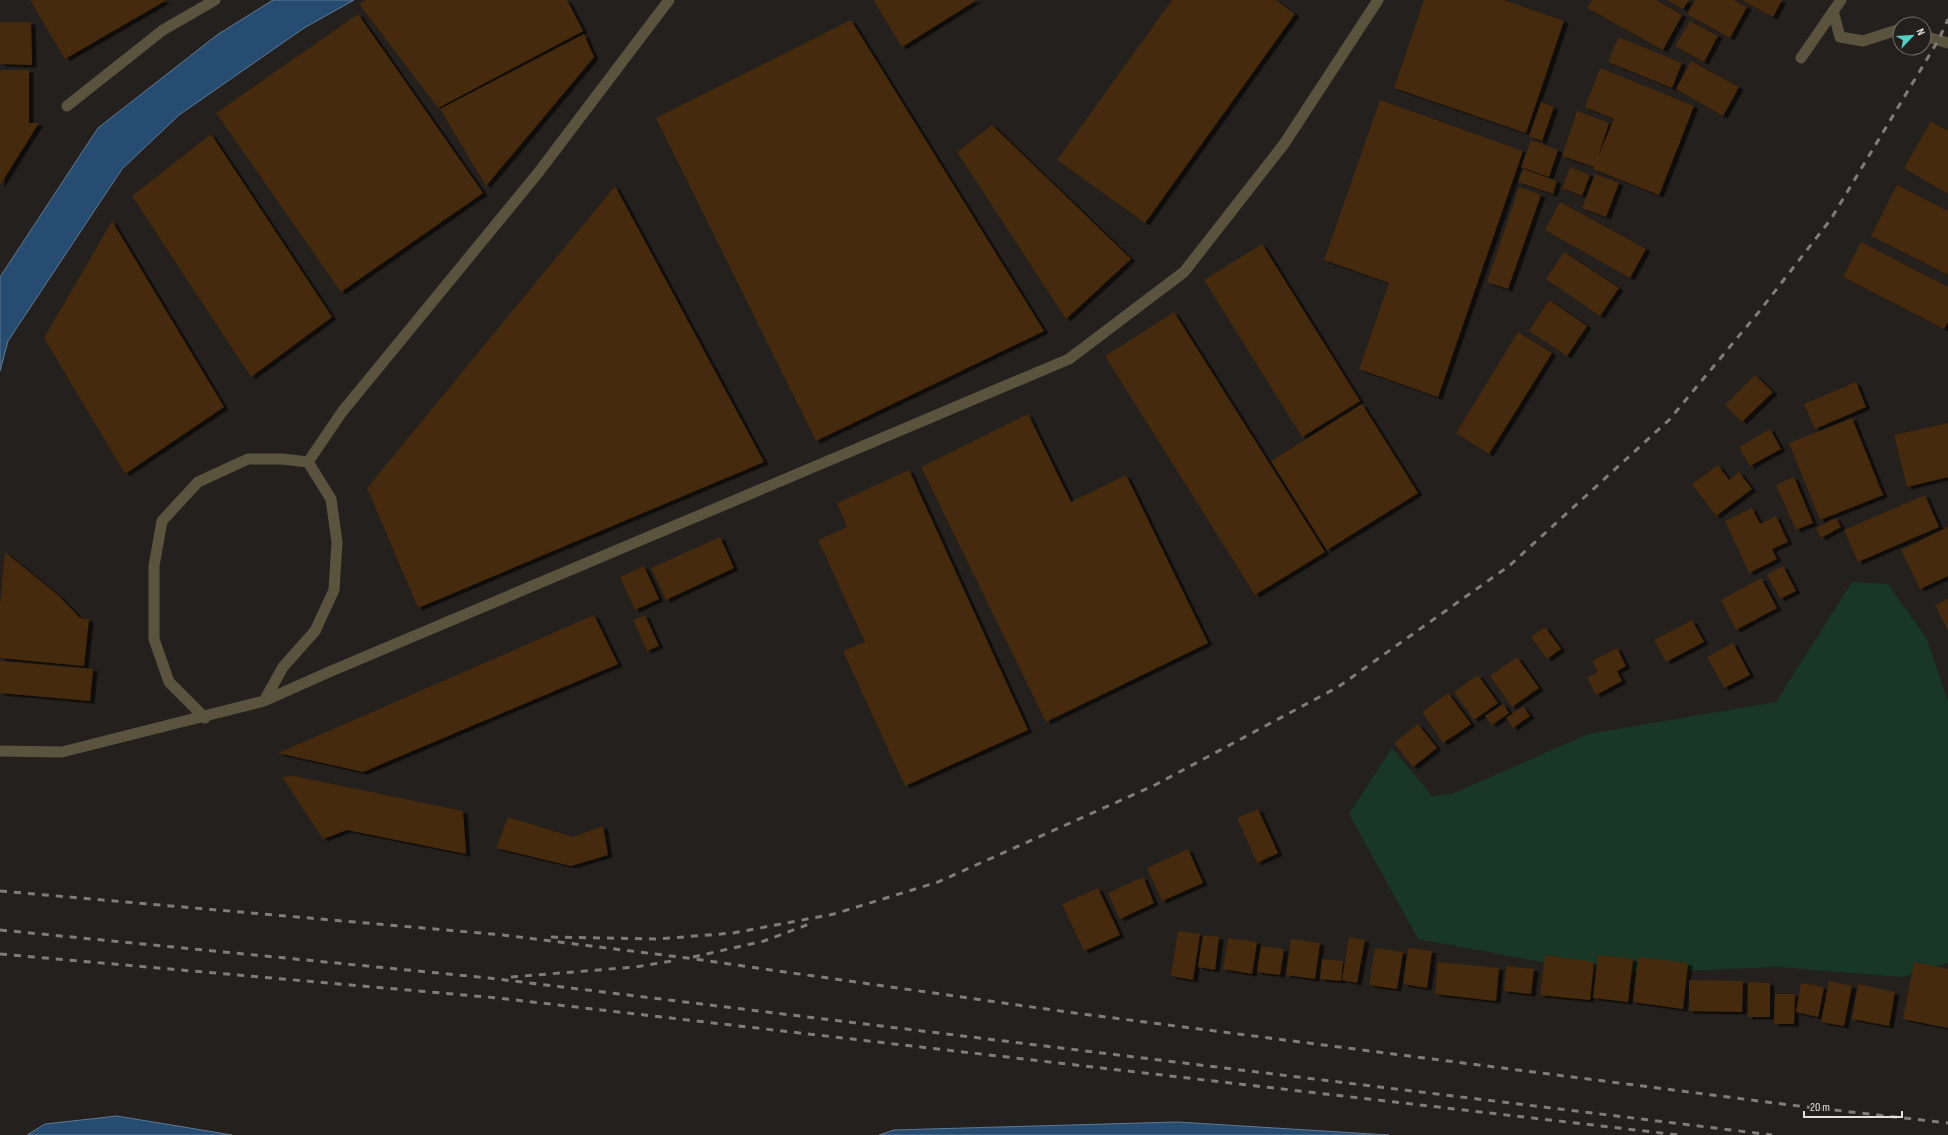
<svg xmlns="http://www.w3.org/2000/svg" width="1948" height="1135" viewBox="0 0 1948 1135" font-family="'Sofia Sans Condensed',sans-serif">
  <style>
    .green { fill: #183727 }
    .water { fill: #274c71; stroke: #607993 }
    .building { fill: #45290a; filter: url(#shadow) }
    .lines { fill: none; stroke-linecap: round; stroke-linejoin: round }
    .minor { stroke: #5a543f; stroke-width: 11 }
    .rail { stroke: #7f7c7a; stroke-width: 3; stroke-dasharray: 7 7; stroke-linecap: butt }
  </style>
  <defs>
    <filter id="shadow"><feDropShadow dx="4.5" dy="2.5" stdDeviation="0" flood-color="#0009"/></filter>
  </defs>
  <rect width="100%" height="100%" fill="#23201d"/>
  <path class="green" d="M1852 582 1888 584 1927 639 1948 701V963L1902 977 1778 967 1606 974 1418 939 1349 814 1392 748 1432 796 1452 794 1588 734 1776 702Z"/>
  <path class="water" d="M273 0H354L304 28 179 115 122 169 8 341 0 371V277L98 128 217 35Z
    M117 1116 232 1135H27L45 1124Z
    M1177 1122 1389 1135H879L894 1130Z"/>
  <path class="building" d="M30 0H164L165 1 65 59Z
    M366 0H567L583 31 438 108 359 4Z
    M873 0H977L902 47Z
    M1172 0H1276L1295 14 1145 223 1057 160Z
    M1424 0H1504L1564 21 1526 133 1394 88Z
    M1592 0H1656L1682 15 1663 50 1587 8Z
    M1667 0H1689L1683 9Z
    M1695 0H1733L1747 7 1730 38 1687 14Z
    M1742 0H1782L1773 17Z
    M358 14 483 193 341 292 216 113Z
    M851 20 1044 331 816 441 656 118Z
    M1690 21 1718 36 1704 62 1675 46Z
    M0 22H31L32 65 0 64Z
    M584 34 594 57 486 186 440 109Z
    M1618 37 1682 63 1672 88 1608 62Z
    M1691 61 1739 87 1723 116 1676 89Z
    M1600 68 1694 106 1659 195 1593 169 1594 167 1562 156 1577 111 1609 123 1598 157 1614 119 1585 107Z
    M0 70H29V123H39L0 185Z
    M1380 100 1523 151 1438 397 1359 369 1389 283 1324 260Z
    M1541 102 1554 107 1542 141 1529 136Z
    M1931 121 1948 131V194L1904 168Z
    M992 125 1131 259 1066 319 957 152Z
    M211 134 332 317 251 377 132 196Z
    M1531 140 1558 150 1549 177 1521 167Z
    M1570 167 1590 175 1582 196 1562 188Z
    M1523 169 1557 181 1553 194 1518 182Z
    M1595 174 1619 183 1606 217 1582 208Z
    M1897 185 1948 211V275L1871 236Z
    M615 186 764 462 418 608 367 488Z
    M1519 187 1541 195 1508 289 1487 282Z
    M1560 202 1646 249 1630 278 1545 230Z
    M112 221 224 407 125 474 44 338Z
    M1861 242 1948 287V322L1944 329 1843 277Z
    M1262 244 1360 401 1302 437 1204 280Z
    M1564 252 1619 288 1600 316 1546 279Z
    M1549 300 1587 326 1567 356 1529 331Z
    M1174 312 1325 552 1255 595 1105 356Z
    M1518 332 1552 353 1489 454 1456 433Z
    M1755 375 1773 392 1742 422 1725 405Z
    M1856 382 1866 407 1815 429 1804 404Z
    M1362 404 1418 493 1327 550 1271 461Z
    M1028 414 1071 502 1126 475 1208 643 1046 722 921 467Z
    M1852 418 1883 495 1820 520 1789 443Z
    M1948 423V477L1907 487 1894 435Z
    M1770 429 1781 449 1750 466 1739 447Z
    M1718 465 1729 480 1739 472 1752 489 1716 516 1692 484Z
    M909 470 1028 730 905 786 843 651 865 642 818 540 847 527 837 503Z
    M1794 477 1813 523 1796 530 1776 485Z
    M1925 495 1939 527 1858 562 1844 530Z
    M1752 508 1760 524 1776 516 1788 542 1772 549 1777 559 1749 573 1725 521Z
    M1836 518 1841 527 1821 538 1816 528Z
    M1948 527V576L1920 589 1901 550Z
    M720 537 734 568 666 600 651 568Z
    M5 552 59 596 80 618 89 619 84 666 0 658V605Z
    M644 566 659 599 635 610 620 577Z
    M1783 566 1796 591 1780 599 1767 574Z
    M1761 578 1777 608 1736 630 1721 600Z
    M1948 599V631L1935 605Z
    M594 615 618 664 363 772 278 753Z
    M645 615 659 646 647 651 633 620Z
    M1692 620 1704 642 1666 662 1654 640Z
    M1545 627 1561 649 1547 659 1531 637Z
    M1733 643 1750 675 1724 688 1707 657Z
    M1617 648 1626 666 1617 671 1622 681 1596 695 1587 678 1598 672 1592 661Z
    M1517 657 1539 688 1512 707 1490 676Z
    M0 661 93 669 90 701 0 693Z
    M1478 675 1498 703 1474 720 1454 692Z
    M1448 693 1471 724 1443 743 1422 712Z
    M1503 704 1509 713 1492 725 1485 716Z
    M1523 706 1530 716 1513 728 1506 718Z
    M1418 724 1437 748 1413 767 1394 743Z
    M294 776 463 811 466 854 347 830 323 839 282 777Z
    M1258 809 1278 853 1257 863 1237 818Z
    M508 817 573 837 603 826 608 855 571 866 496 848Z
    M1188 849 1203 883 1162 901 1147 868Z
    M1143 877 1154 903 1120 919 1108 893Z
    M1098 888 1120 935 1084 951 1062 904Z
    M1178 931 1200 934 1193 980 1171 976Z
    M1203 935 1219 937 1215 970 1198 967Z
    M1349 937 1365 940 1357 983 1342 980Z
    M1228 938 1257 942 1252 974 1223 969Z
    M1291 939 1320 943 1315 979 1286 975Z
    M1261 946 1284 949 1280 975 1257 972Z
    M1375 948 1403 952 1397 989 1369 985Z
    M1408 948 1432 951 1427 988 1403 984Z
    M1545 955 1594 962 1590 1000 1540 995Z
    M1598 955 1633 959 1628 1002 1593 998Z
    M1638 957 1688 963 1683 1009 1633 1002Z
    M1322 959 1343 961 1341 981 1320 979Z
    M1438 962 1499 968 1496 1001 1435 994Z
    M1914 962 1948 969V1028L1903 1019Z
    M1506 966 1534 969 1531 994 1504 991Z
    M1689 980 1743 981 1742 1012 1689 1011Z
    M1829 981 1852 986 1844 1026 1821 1022Z
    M1748 982 1770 983V1017H1748Z
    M1801 983 1824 987 1818 1017 1796 1012Z
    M1858 984 1895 992 1889 1026 1852 1019Z
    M1775 994H1795L1794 1024H1774Z"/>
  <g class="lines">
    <path class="minor" d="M1833 11 1840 37 1863 41 1897 30H1900
      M1924 36 1948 43
      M1801 58 1841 0
      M67 106 163 30 215 0
      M308 462 342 412 538 173 669 0
      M264 701 283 667 315 631 334 590 337 542 331 499 308 462
      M205 718 169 682 154 639V566L162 521 198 482 248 459H282L308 462
      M0 751 62 752 264 701 329 672 1069 359 1184 272 1284 144 1378 0"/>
    <path class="rail" d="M0 891 503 935 687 958 1067 1012 1790 1105 1948 1123
      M0 930 489 978 1772 1135
      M551 937 658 939 733 933 834 914 938 882 1155 785 1338 687 1509 566 1669 420 1758 313 1831 219 1939 39 1948 19
      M0 954 498 998 1679 1135
      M693 957 764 941 812 923
      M511 977 635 967 678 960"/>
  </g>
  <g transform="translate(1912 36) rotate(65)"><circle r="19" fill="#23201d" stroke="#706e6b"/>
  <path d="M0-3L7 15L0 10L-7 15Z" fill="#55cec5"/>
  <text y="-6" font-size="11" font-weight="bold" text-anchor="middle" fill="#e4e2e1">N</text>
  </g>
  <path d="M1804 1111v6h98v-6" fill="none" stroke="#e4e2e1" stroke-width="2"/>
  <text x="1810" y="1111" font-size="12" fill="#e4e2e1" stroke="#23201d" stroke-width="3" paint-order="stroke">20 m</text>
</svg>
